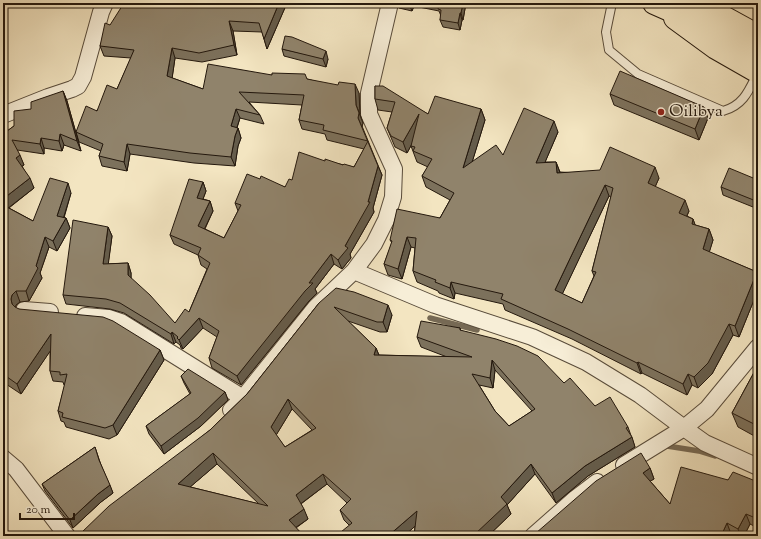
<svg xmlns="http://www.w3.org/2000/svg" width="761" height="539" viewBox="0 0 761 539" font-family="'Sorts Mill Goudy',serif">
  <style>
    .lines { fill: none; stroke-linecap: round; stroke-linejoin: round }
    .stream { stroke: #766954; stroke-width: 5.5 }
    .service-casing { stroke: #584b3a; stroke-width: 10 }
    .minor-casing { stroke: #584b3a; stroke-width: 18 }
    .primary-casing { stroke: #24180d; stroke-width: 24 }
    .trunk-casing { stroke: #24180d; stroke-width: 24 }
    .service { stroke: #f7eed7; stroke-width: 8 }
    .minor { stroke: #f7eed7; stroke-width: 16 }
    .primary { stroke: #f3e5c1; stroke-width: 22 }
    .trunk { stroke: #f3e5c1; stroke-width: 22 }
    .wall { fill: #7c715c; stroke: #24180d; fill-rule: evenodd }
    .shaded-wall { fill: #655c4b; stroke: #24180d }
    .building { fill: #90836b; stroke: #24180d; fill-rule: evenodd }
    .poi-dot { fill: #8f2418; stroke: #f7eed7; stroke-width: 1.5 }
    .labels { text-anchor: middle; dominant-baseline: central; stroke-width: 3; stroke-linejoin: round; paint-order: stroke }
    .poi-label { font-size: 17px; fill: #24180d; stroke: #f7eed7; text-anchor: start }
  </style>
  <rect width="100%" height="100%" fill="#f3e5c1"/>
  <filter id="stains"><feTurbulence type="fractalNoise" baseFrequency=".005" numOctaves="4"/><feColorMatrix values="0 0 0 0 .2 0 0 0 0 .09 0 0 0 0 .02 0 0 0 .5 -.17"/></filter>
  <radialGradient id="worn" r=".72"><stop offset=".6" stop-color="#630" stop-opacity="0"/><stop offset="1" stop-color="#630" stop-opacity=".3"/></radialGradient>
  <g class="lines">
    <path class="stream" d="M430 318 477 330
      M667 446 699 451 715 456"/>
    <g class="service-casing">
      <path id="service" d="M612 3 606 32 609 50 638 74 723 111C744 105 749 90 758 72"/>
    </g>
    <g class="minor-casing">
      <path id="minor" d="M3 115 48 97 72 89 78 86 83 77 101 12 105 3
        M354 271 435 305 532 337 586 362 640 395 684 428 705 443 758 467
        M24 310 50 312
        M85 316 109 318 121 322 243 398
        M231 410 243 398 316 307 354 271 374 244 386 220 393 197 394 169 369 114V93L390 3
        M3 458 16 469 67 536
        M624 465 684 428 707 409 758 347
        M533 536 576 498 597 482"/>
    </g>
    <g class="primary-casing">
      <path id="primary" d="M675 18 716 48 758 72"/>
    </g>
    <g class="trunk-casing">
      <path id="trunk" d="M654 3 697 22 758 54
        M698 3 758 36"/>
    </g>
    <use href="#service" class="service"/>
    <use href="#minor" class="minor"/>
    <use href="#primary" class="primary"/>
    <use href="#trunk" class="trunk"/>
  </g>
  <path class="wall" d="M287 3 267 49 262 32 233 31 237 55 202 62 175 58 172 78 203 89 272 75 307 79 359 93 360 114 363 123 362 126 382 175 373 208 374 212 350 254 351 258 342 269 334 264 315 289 317 293 309 301 241 385 212 368 209 358 217 337 203 328 183 349 181 348 180 345 176 342 174 344 124 313 110 309 66 304 63 295 108 227 112 236 108 264 128 263 131 273V279L175 323 189 312 207 269 201 265 198 255 174 244 170 235 203 182 206 191 203 199 210 201 213 211 205 229 224 238 238 211 235 203 260 179 285 187 292 180 325 161 354 167 364 149 327 140 325 134 302 129 299 120 302 105 249 102 260 115 264 124 240 118 237 128H238L241 138 238 146 235 166 194 163 130 154 127 171 102 166 99 156 101 151 79 142 76 132 117 89 131 58 104 56 100 46 110 25Z
    M397 3H466L463 20H462L460 30 443 27 440 20 441 16 439 11 414 6 412 11 399 8Z
    M282 49 328 59 326 67 284 56Z
    M375 86 428 114 481 109 485 120 472 162 503 155 558 132 545 162H556L560 172 659 178 655 187 689 211 687 216 693 219 695 225 709 229 713 240 709 252 757 272 758 276V290L739 337 733 335 712 374 698 388 692 385 687 395 642 373 641 374 572 339 505 310 503 304 455 293 454 299 439 293 438 291 417 282 413 271 415 248 411 247 402 279 388 275 384 264 392 243 390 240 440 218 450 200 426 187 422 176 428 167 417 162 411 146 412 144 407 153 395 147 387 128 392 112 378 110 375 99ZM609 196 611 197 592 271 594 276 582 303 562 294Z
    M63 91 67 101 81 151 64 145 62 151 44 148V154L17 150 24 165 22 166 34 188 9 208 33 221 71 193 64 218H66L70 228 57 251 49 247 40 273 42 278 29 301 20 302 16 305 15 308 160 350 164 360 117 435 109 439 66 427 64 422 61 421 58 411 65 385H64L63 382 53 381 50 371V351L21 394 3 382V134L14 126 31 109Z
    M610 94 708 118 699 140 614 105Z
    M758 180V209L723 195 721 187Z
    M319 303 392 315 387 332H380L348 321 376 348 379 355 447 357 421 347 417 337 460 328 461 331 564 383 595 406 628 427 635 447 588 476 556 503 535 474 507 505 511 514 488 536H414L415 526 404 536 349 525 344 520 340 510 347 503 327 484 301 504 308 519 296 528 304 536H73L81 533 210 430 247 394ZM495 370 532 411 509 426 495 411 479 385 493 388ZM292 409 312 430 285 447 276 435ZM217 464 259 504 190 487Z
    M758 365V438L738 427 732 413Z
    M181 376 225 392 228 400 201 426 164 454 149 434 146 426 190 394 184 383Z
    M95 447 101 465 113 493 101 502 73 528 45 491 42 484Z
    M650 468 654 479 650 481 670 504 728 480 758 482V528L750 524 744 536H736L731 534 730 536H521L531 535 536 533Z"/>
  <path class="shaded-wall" d="M279 3H287L267 49 264 39Z
    M410 3H413L414 6 412 11 409 4Z
    M463 3H466L463 20 461 13Z
    M460 13 462 20 460 30 458 23Z
    M229 21 233 31 237 55 234 45Z
    M172 48 175 58 171 86 167 76Z
    M326 51 328 59 326 67 323 59Z
    M355 84 359 93 360 114 356 105Z
    M63 91 67 101 81 151 77 141Z
    M704 107 708 118 699 140 695 129Z
    M236 109 240 118 234 136 231 126Z
    M481 109 485 120 467 179 463 168Z
    M359 113 363 123 362 127 358 118Z
    M419 114 422 125 407 153 403 142Z
    M554 121 558 132 540 174 536 163Z
    M238 128 241 138 238 146 235 166 231 157 235 136Z
    M60 134 64 145 62 151 59 141Z
    M41 138 44 148V154L40 144Z
    M127 144 130 154 127 171 124 162Z
    M20 155 24 165 19 168 16 158Z
    M556 162 560 173H557Z
    M378 166 382 175 373 208 374 212 350 254 351 258 342 269 338 260 368 202Z
    M655 167 659 178 652 194 648 183Z
    M30 178 34 188 3 212V199Z
    M203 182 206 191 200 207 197 198Z
    M68 183 71 193 61 226 57 216Z
    M605 185 609 196 559 301 555 290Z
    M758 197V206L756 201Z
    M685 200 689 211 683 224 679 213Z
    M210 201 213 211 201 236 198 226Z
    M66 218 70 228 57 251 53 241Z
    M693 219 697 230 692 224Z
    M108 227 112 236 107 274 103 264Z
    M709 229 713 240 707 260 703 249Z
    M45 237 49 247 40 273 42 278 29 301 26 291 36 266Z
    M407 237 411 247 402 279 398 269Z
    M331 254 334 264 315 289 317 293 309 301 241 385 237 376Z
    M128 263 131 273V285L128 275Z
    M757 272 758 276V290L739 337 735 326Z
    M451 282 455 293 454 299 450 288Z
    M16 291 20 302 16 305 15 310 12 304 11 299 12 295Z
    M388 305 392 315 387 332 383 322Z
    M199 318 203 328 183 349 179 340Z
    M729 324 733 335 712 374 698 388 694 377Z
    M172 332 176 342 174 344 171 334Z
    M51 334 55 344 21 394 17 384Z
    M376 348 380 358 374 355Z
    M160 350 164 360 117 435 113 425Z
    M492 360 495 370 493 388 490 378Z
    M638 362 642 373 641 374 637 363Z
    M688 374 692 385 687 395 683 384Z
    M225 392 228 400 201 426 164 454 161 446Z
    M288 399 292 409 275 437 271 427Z
    M632 437 635 447 588 476 556 503 552 493 585 466Z
    M213 453 217 464 182 494 178 484Z
    M531 464 535 474 507 505 511 514 488 536H475L474 535 501 497Z
    M650 468 654 479 647 483 643 473Z
    M323 474 327 484 299 505 296 495Z
    M110 485 113 493 101 502 73 528 70 520 98 494Z
    M304 509 308 519 292 530 289 520Z
    M417 511 421 521 404 536H388Z
    M746 514 750 524 744 536H741L738 529Z
    M727 523 731 534 730 536H721Z
    M471 532 472 536H468Z
    M623 532 624 536H618Z"/>
  <path class="building" d="M124 3H279L264 39 259 23 229 21 234 45 199 53 172 48 167 76 203 89 208 64 272 75V73L305 74 307 79 338 85 339 82 355 84 356 105 359 113 358 118 378 166 368 202H370L345 246 348 248 338 260 331 254 309 283H313L305 291 237 376 209 358 219 331 199 318 179 340 177 338 178 337 172 332 171 334 120 303 106 299 63 295 73 220 108 227 103 264 128 263V275L150 295 175 323 185 309 189 312 210 263 198 255 201 248 170 235 189 179 203 182 197 198 210 201 198 226 224 238 241 205 235 203 247 174 260 179 261 176 285 187 289 179 292 180 299 152 325 161V159L343 165 344 164 354 167 368 141 323 130 324 125 299 120 304 95 239 92 260 115 236 109 231 126 238 128 235 136 231 157 190 153 127 144 124 162 99 156 103 144 76 132 86 106 97 111 107 85 117 89 134 50 100 46 105 23 110 25Z
    M430 3H463L461 13H460L458 23 440 20 441 10 438 9 439 5Z
    M285 36 292 37 326 51 323 59 282 49Z
    M620 71 704 107 695 129 610 94Z
    M375 86H383L428 114 435 96 481 109 463 168 496 145 503 155 524 108 554 121 536 163 556 162 557 173 600 170 610 147 655 167 648 183 685 200 679 213 693 219 692 224 709 229 703 249 757 272 735 326 729 324 708 363 694 377 688 374 683 384 638 362 637 363 568 329 501 299 503 294 451 282 450 288 435 282 436 280 413 271 416 238 407 237 398 269 384 264 392 241 390 240 397 209 440 218 454 193 422 176 432 159 413 151 415 147 411 146 419 114 403 142 391 136 387 128 395 102 375 99ZM605 185 613 188 592 271 596 272 582 303 555 290Z
    M63 91 77 141 60 134 59 141 41 138 40 144 12 140 20 155 16 158 30 178 3 199V134L14 126V111L31 109V102Z
    M729 168 758 180V197L756 201 721 187Z
    M50 178 68 183 57 216 66 218 53 241 45 237 36 266 38 268 26 291H16L12 295 11 299 12 304 15 307 19 309 103 317 113 321 160 350 113 425 105 428 62 417 63 413 58 411 67 374 60 375V372L50 371 51 334 17 384 3 374V205L33 221Z
    M336 288 354 292 388 305 383 322H377L334 307 376 348 374 355 472 357 417 337 421 321 460 328V330L496 339 517 346 538 356 564 383 570 378 595 406 610 397 628 427 626 428 632 437 585 466 552 493 531 464 501 497 507 504 474 535 471 532 468 536H414L417 511 388 536H336L352 523 340 510 351 499 323 474 296 495 304 509 289 520 304 536H240L225 532 224 536H74L73 535 81 533 109 506 210 430 247 394 319 303ZM492 360 535 409 509 426 495 411 472 374 490 378ZM288 399 316 428 285 447 271 427ZM213 453 268 506 178 484Z
    M758 365V426L732 413Z
    M188 369 225 392 198 418 161 446 146 426 191 393 181 376Z
    M95 447 99 460 110 485 98 494 70 520 42 484Z
    M641 453 650 468 643 473 670 504 681 467 728 480 733 472 758 482V519L746 514 738 529 727 523 721 536H626L623 532 618 536H521L524 533 531 535 536 533 596 481Z
    M3 526 13 536H3Z"/>
  <circle class="poi-dot" cx="661" cy="112" r="4"/>
  <g class="labels">
    <g class="poi-label">
      <text x="669" y="112">Oilibya</text>
    </g>
  </g>
  <rect width="761" height="539" fill="none" stroke="#f3e5c1" stroke-width="16"/>
  <rect x="4" y="4" width="753" height="531" fill="none" stroke="#24180d" stroke-width="2"/>
  <rect x="8" y="8" width="745" height="523" fill="none" stroke="#24180d"/>
  <path d="M20 513v6h54v-6" fill="none" stroke="#24180d" stroke-width="2"/>
  <text x="26" y="513" font-size="12" fill="#24180d" stroke="#f7eed7" stroke-width="3" paint-order="stroke">20 m</text>
  <rect width="100%" height="100%" filter="url(#stains)"/>
  <rect width="100%" height="100%" fill="url(#worn)"/>
</svg>
